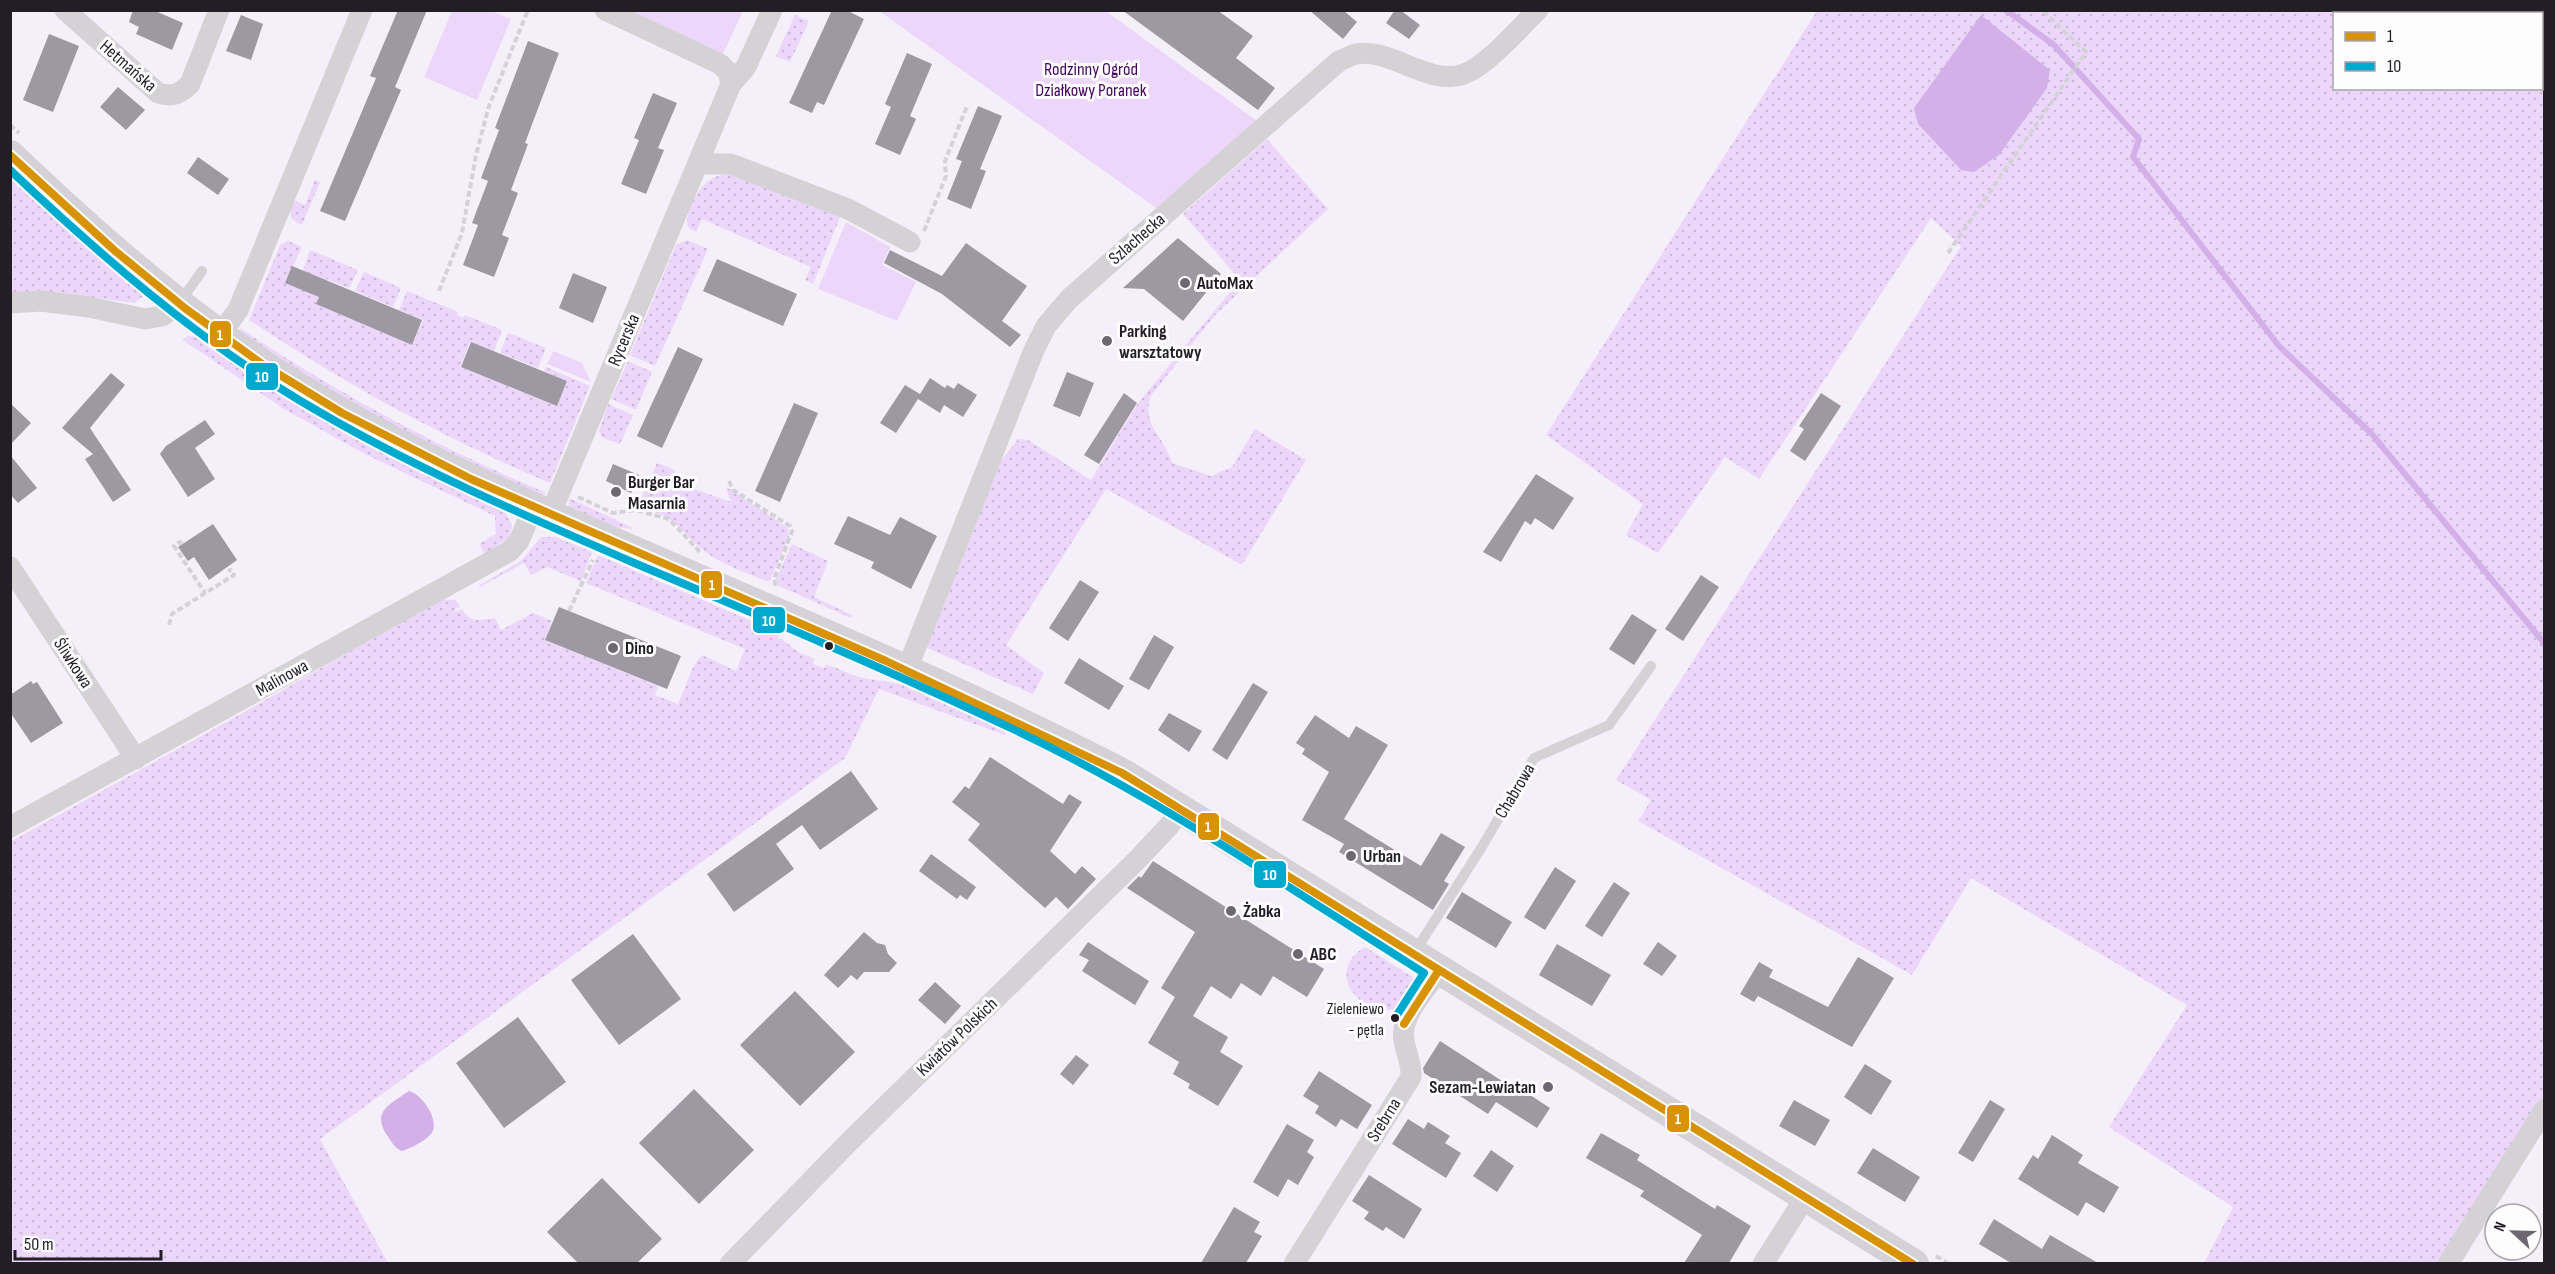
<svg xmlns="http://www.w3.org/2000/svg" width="2555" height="1274" viewBox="0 0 2555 1274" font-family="'Sofia Sans Condensed',sans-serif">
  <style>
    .grass { fill: url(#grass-dots); fill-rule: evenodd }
    .green { fill: #ecd7fb }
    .water { fill: #d3b1e8 }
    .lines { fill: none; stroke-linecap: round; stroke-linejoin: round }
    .stream { stroke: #d3b1e8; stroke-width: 6 }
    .building { fill: #9d98a1 }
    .path { stroke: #d4d2d6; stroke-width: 4; stroke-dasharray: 6 3; stroke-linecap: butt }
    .lane { stroke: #d5d2d5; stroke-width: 10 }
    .street { stroke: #d5d2d5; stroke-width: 21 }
    .secondary { stroke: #d4d2d6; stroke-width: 30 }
    .bus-1-casing { stroke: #fdfdfd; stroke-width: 12 }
    .bus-2-casing { stroke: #fdfdfd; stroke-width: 12 }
    .bus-1 { stroke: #d79206; stroke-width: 8 }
    .bus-2 { stroke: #00a9ce; stroke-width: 8 }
    .poi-dot { fill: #6c6770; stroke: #fdfdfd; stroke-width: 2 }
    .bus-dot { fill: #231e26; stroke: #fdfdfd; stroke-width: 2 }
    .labels { text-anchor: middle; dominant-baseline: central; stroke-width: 6; stroke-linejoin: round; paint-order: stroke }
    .bus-label { font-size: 16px; fill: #231e26; stroke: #fdfdfd; text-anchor: end }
    .street-label { font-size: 18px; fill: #231e26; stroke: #fdfdfd }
    .park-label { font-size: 18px; fill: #44055f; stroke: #fdfdfd }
    .poi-label { font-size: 18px; font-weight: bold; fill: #231e26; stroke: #fdfdfd; text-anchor: start }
    .line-badge { stroke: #fdfdfd; stroke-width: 2 }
    .badge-label { font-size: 16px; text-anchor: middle; font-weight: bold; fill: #fff }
  </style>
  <defs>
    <pattern id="grass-dots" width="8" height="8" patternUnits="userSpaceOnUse" patternTransform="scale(1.5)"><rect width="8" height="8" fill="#ecd7fb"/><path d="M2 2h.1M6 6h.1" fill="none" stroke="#cab8d7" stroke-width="1.8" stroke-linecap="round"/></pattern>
  </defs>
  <rect width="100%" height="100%" fill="#f5effa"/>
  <path class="grass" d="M1817 11H2544V1098L2437 1263H2204L2233 1207 2109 1127 2187 1005 1971 878 1912 975 1638 821 1651 800 1616 780 1961 246 1931 218 1759 479 1725 457 1658 553 1626 535 1643 504 1546 435ZM2334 14H2542V88H2334Z
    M795 15 809 21 790 62 776 56Z
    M1267 139 1328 209 1215 315 1150 397C1143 429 1164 435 1172 463L1211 476 1232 467 1255 429 1306 460 1242 565 1106 489 1006 645 1044 673 1033 694 925 647 1000 462 1018 439 1028 440 1091 480 1138 403 1240 280 1183 214Z
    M728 174 841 215 813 284 805 280 811 267 702 219 696 232 688 227C684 214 698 187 710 180 715 176 722 175 728 174Z
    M11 180 26 194 146 294 134 303 89 297 11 295Z
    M315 180 320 182 302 225C289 219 288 214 293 200L305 205Z
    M687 240 708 249 655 366 630 355 676 245Z
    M288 241 302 247 285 283 297 288 310 250 358 270 349 288 326 279 316 304 412 345 423 320 399 310 407 291 458 312 457 315 463 318 465 315 502 330 494 351 470 342 460 367 557 406 567 381 544 371 546 367 590 386 550 483C443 438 345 384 249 320L280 245Z
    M364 272 401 288 393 307 355 291Z
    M240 328C339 394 437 447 547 493L541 495 367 417 240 331Z
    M508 333 546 348 538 368 500 353Z
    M187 336 204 338 504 510 512 525 510 537 485 554 479 544 496 534 495 516 365 454 284 409 183 340Z
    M628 361 652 372 636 410 611 399Z
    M608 404 633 415 620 444 603 438 599 431Z
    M657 463 673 469 680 484 731 502 726 488 730 489 788 528 789 538 769 582C749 574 728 567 710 555 680 534 678 514 637 507Z
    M569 498 633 528 632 529 606 526 569 507Z
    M541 537H556L592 552 581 581 547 567 531 575 524 563 478 588 480 585 521 561Z
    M792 544 828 561 814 597 852 615 851 618 779 586 776 579Z
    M598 555 768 628 798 652 815 659 813 664 824 668 826 664 858 677 899 684 1007 732 1005 735 879 689 845 758 320 1139 388 1263H11L10 842 239 715 441 599 456 600 460 607 454 610 455 612 462 609C471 624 480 620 495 618L501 630 533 613 552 621 545 640 658 686 655 695 678 704 694 665 702 655 736 671 745 649 586 583Z
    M1365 947 1416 979C1402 1050 1307 982 1365 947Z"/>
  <path class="green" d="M452 11H491L511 19 477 100 424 77Z
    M629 11H743L723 54Z
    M879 11H1106L1257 121 1159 210Z
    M846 222 890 247 882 265 916 282 897 321 818 289Z
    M553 351 582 363 591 382 547 364Z"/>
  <path class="water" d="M1981 15 2050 70 2047 88 1999 155 1974 172 1961 170 1918 124 1914 108Z
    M409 1091C422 1094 441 1121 431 1134 425 1141 411 1148 402 1151 395 1148 393 1144 389 1138 370 1112 389 1105 409 1091Z"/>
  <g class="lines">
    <path class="stream" d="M2006 10 2054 45 2139 139 2133 157 2279 346 2371 433 2544 643"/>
  </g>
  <path class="building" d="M133 10H153L183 23 172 50 136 34 139 27 129 22Z
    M398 10H427L395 87 401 90 345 221 320 211 376 78 370 76Z
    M832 10H846L864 19 824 105 817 102 812 113 789 103Z
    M1122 10H1217L1253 36 1236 58 1275 88 1258 110Z
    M1309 10H1343L1357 22 1343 39Z
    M1395 10H1400L1420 25 1409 39 1386 23Z
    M241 15 263 24 251 60 226 51Z
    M49 34 79 46 53 112 23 100Z
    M528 41 559 53 525 143 528 144 511 190 518 193 502 235 509 238 494 277 463 265 478 225 472 223 488 181 481 178 499 130 495 128Z
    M907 53 932 64 910 116 916 119 900 155 875 144 891 107 885 104Z
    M118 87 145 110 126 130 100 107Z
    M653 93 677 103 658 148 664 150 646 194 621 184 639 140 634 138Z
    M978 106 1002 116 980 169 986 171 971 209 947 199 962 161 956 159Z
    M198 157 229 179 218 195 187 173Z
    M1178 238 1221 274 1183 321 1144 289 1123 288Z
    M966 243 1027 286 1002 321 1021 335 1010 347 942 294 884 263 890 250 942 276Z
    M717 259 797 294 783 326 703 291Z
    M292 266 422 320 412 345 316 304 319 297 285 283Z
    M573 273 607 287 593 323 559 308Z
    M471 342 567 381 557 406 461 367Z
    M678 347 703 359 662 448 637 436Z
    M1067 372 1094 383 1080 417 1053 406Z
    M111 373 125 385 90 428 131 490 113 502 85 459 93 454 62 428Z
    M930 378 945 388 947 385 954 389 958 383 977 395 963 417 944 405 940 413 918 399 896 433 880 423 905 385 920 394Z
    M1124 393 1137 403 1099 464 1084 455Z
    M1821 393 1841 406 1805 461 1790 451 1804 429 1799 426Z
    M10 403 31 423 10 445Z
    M794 403 818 413 780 502 755 491Z
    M205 420 215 434 195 448 215 479 188 497 160 454 166 446Z
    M10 455 37 488 18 503 10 494Z
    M613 464 639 475 631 493 606 481Z
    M1536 474 1574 498 1553 530 1535 518 1531 525 1525 521 1501 562 1483 552Z
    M848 516 890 535 900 517 937 536 911 589 871 568 874 562 834 544Z
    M213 524 237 560 209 580 194 557 188 561 178 547Z
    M1701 575 1719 587 1683 641 1665 629Z
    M1080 580 1099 592 1068 641 1049 628Z
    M559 607 681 656 667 689 545 640Z
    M1632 614 1657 630 1634 665 1609 649Z
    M1154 635 1174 647 1149 690 1129 679Z
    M1079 658 1124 686 1109 710 1064 683Z
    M31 681 33 684 37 682 63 723 31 743 10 712V695Z
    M1253 683 1268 692 1227 760 1212 750Z
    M1169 713 1202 731 1189 752 1158 730Z
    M1315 715 1349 738 1356 726 1388 745 1344 819 1421 866 1441 833 1465 847 1444 881 1449 884 1433 910 1339 852 1344 844 1302 820 1329 772 1302 754 1305 749 1296 743Z
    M990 757 1063 804 1069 794 1082 802 1050 851 1075 874 1082 866 1096 879 1068 909 1056 897 1045 908 968 840 980 824 952 802 965 786 969 789Z
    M851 771 878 809 820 850 802 825 776 844 794 869 734 912 707 874Z
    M931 854 976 887 967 900 960 895 957 899 919 871Z
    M1153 861 1324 969 1307 997 1273 976 1261 996 1241 983 1231 999 1211 986 1193 1016 1228 1037 1220 1052 1243 1066 1218 1106 1188 1088 1190 1084 1173 1074 1179 1062 1148 1043 1175 997 1161 988 1195 932 1127 888 1139 876 1141 878Z
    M1555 867 1576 881 1545 930 1524 917Z
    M1614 882 1630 893 1602 937 1585 926Z
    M1462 892 1512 922 1496 948 1446 918Z
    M864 932 877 943 885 945 888 954 897 963 889 972H864L857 980 851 975 838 988 824 975Z
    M633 934 681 999 619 1045 571 980Z
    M1088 942 1149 981 1135 1005 1082 971 1089 960 1079 955Z
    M1658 942 1677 956 1662 976 1643 964Z
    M1557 944 1611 975 1592 1006 1539 975Z
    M1858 957 1894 978 1852 1047 1758 996 1754 1002 1740 994 1759 962 1773 970 1769 977 1828 1007Z
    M935 982 961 1006 945 1024 918 1000Z
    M795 991 855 1052 800 1106 740 1045Z
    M518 1017 566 1082 504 1128 456 1063Z
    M1440 1041 1516 1090 1518 1087 1550 1108 1537 1128 1496 1102 1488 1114 1424 1073 1423 1068Z
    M1076 1055 1089 1065 1073 1085 1060 1074Z
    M1865 1064 1892 1081 1871 1115 1844 1097Z
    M1319 1071 1372 1105 1357 1129 1341 1119 1336 1127 1315 1113 1319 1106 1303 1096Z
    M694 1089 754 1150 699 1204 639 1143Z
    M1794 1100 1830 1120 1815 1146 1779 1126Z
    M1990 1100 2005 1109 1973 1162 1958 1153Z
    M1408 1119 1424 1129 1428 1122 1450 1136 1445 1143 1461 1153 1446 1178 1392 1144Z
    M1287 1124 1314 1140 1307 1152 1314 1157 1298 1185 1288 1179 1278 1197 1253 1182Z
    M1601 1133 1640 1155 1637 1160 1715 1209 1717 1205 1751 1226 1729 1263H1684L1702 1235 1640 1196 1644 1191 1586 1158Z
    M2052 1135 2083 1155 2078 1163 2119 1187 2104 1213 2086 1202 2078 1216 2018 1179 2033 1155 2038 1159Z
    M1873 1148 1920 1177 1905 1202 1857 1173Z
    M1491 1150 1514 1166 1497 1192 1473 1176Z
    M1369 1175 1422 1209 1404 1239 1386 1227 1383 1231 1364 1219 1369 1212 1352 1201Z
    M602 1178 662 1239 637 1263H578L547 1232Z
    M1234 1207 1260 1222 1254 1232 1262 1236 1246 1263H1201Z
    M1994 1219 2042 1249 2050 1235 2098 1263H2011L1979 1244Z"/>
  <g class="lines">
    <path class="path" d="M10 125 19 133
      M924 231 946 176 945 161 967 106
      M1948 253 2086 52 2042 10
      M439 291 462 233 476 155 489 106 528 10
      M729 481 733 490 790 526 792 531 774 579 776 586
      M578 497 613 513 636 510 669 519 701 553
      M182 544 180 542 174 546 205 593
      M569 611 593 560
      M169 625 172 614 234 575 231 570 228 571
      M1936 1256 1949 1264"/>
    <path class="lane" d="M180 302 202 271
      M1414 953 1480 850 1534 758 1609 725 1651 666"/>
    <path class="street" d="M65 10 158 93C172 97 179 95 190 84L219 10
      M605 10 720 64 728 72 731 84
      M698 164H731L848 209 910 242
      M10 303 41 301 89 307 145 319 162 316 178 305
      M220 335 238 310 362 10
      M550 515 731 84 746 67 772 10
      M10 567 136 759
      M907 669 1034 350 1046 326 1069 299 1339 61C1345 59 1351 55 1356 54 1390 47 1429 87 1464 74 1488 65 1519 28 1538 10
      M10 827 510 551 519 541 533 508
      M730 1264 848 1143 1137 860 1169 826 1181 809
      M1294 1264 1411 1077C1412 1063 1406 1054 1404 1040 1399 1017 1427 988 1439 970
      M1763 1264 1806 1196
      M2448 1264 2544 1110"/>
    <path class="secondary" d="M10 155C101 242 194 323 301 389 410 456 530 506 648 557 807 626 967 693 1122 773L1914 1264"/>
    <g class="bus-1-casing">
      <path id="bus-1" d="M10 155 114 250 186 309 262 364 342 413 471 479 886 661 1122 773 1913 1264
        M1404 1024 1439 970"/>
    </g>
    <g class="bus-2-casing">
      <path id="bus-2" d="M10 170C100 255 193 336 299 400 407 465 523 515 639 565 765 618 891 671 1015 730 1159 798 1290 889 1424 973L1395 1018"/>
    </g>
    <use href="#bus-1" class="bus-1"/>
    <use href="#bus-2" class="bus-2"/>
  </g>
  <g class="poi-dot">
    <circle cx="1185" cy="283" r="6"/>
    <circle cx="1107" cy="341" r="6"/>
    <circle cx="616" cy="492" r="6"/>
    <circle cx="613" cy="648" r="6"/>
    <circle cx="1351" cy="856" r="6"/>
    <circle cx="1231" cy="911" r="6"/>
    <circle cx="1298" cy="954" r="6"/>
    <circle cx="1548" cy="1087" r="6"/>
  </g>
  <g class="bus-dot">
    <circle cx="829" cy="646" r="5"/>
    <circle cx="1395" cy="1018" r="5"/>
  </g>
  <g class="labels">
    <g class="bus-label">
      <text x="1384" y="1009">Zieleniewo<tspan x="1384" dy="21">- pętla</tspan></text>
    </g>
    <g class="street-label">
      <text transform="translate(128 66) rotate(41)">Hetmańska</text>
      <text transform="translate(1137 239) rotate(-41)">Szlachecka</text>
      <text transform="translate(624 340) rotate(-67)">Rycerska</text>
      <text transform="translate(73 663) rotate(57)">Śliwkowa</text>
      <text transform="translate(282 678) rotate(-29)">Malinowa</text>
      <text transform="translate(1515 791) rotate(-59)">Chabrowa</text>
      <text transform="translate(957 1037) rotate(-44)">Kwiatów Polskich</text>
      <text transform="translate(1384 1120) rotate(-58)">Srebrna</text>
    </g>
    <g class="park-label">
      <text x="1091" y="69">Rodzinny Ogród<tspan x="1091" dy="21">Działkowy Poranek</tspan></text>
    </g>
    <g class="poi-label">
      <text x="1197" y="283">AutoMax</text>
      <text x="1119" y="331">Parking<tspan x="1119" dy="21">warsztatowy</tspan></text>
      <text x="628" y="482">Burger Bar<tspan x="628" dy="21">Masarnia</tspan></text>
      <text x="625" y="648">Dino</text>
      <text x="1363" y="856">Urban</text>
      <text x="1243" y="911">Żabka</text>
      <text x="1310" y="954">ABC</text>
      <text x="1536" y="1087" text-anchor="end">Sezam-Lewiatan</text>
    </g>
  </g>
  <g class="line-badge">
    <rect x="209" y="320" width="23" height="28" rx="6" fill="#d79206"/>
    <rect x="245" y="362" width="34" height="29" rx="6" fill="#00a9ce"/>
    <rect x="700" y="570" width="23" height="29" rx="6" fill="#d79206"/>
    <rect x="752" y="606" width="34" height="28" rx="6" fill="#00a9ce"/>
    <rect x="1197" y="812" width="23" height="29" rx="6" fill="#d79206"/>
    <rect x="1253" y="860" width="34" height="29" rx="6" fill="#00a9ce"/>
    <rect x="1666" y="1104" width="24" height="29" rx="6" fill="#d79206"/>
  </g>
  <g class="badge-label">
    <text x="220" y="340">1</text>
    <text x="262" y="382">10</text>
    <text x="712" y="590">1</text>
    <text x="769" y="626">10</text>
    <text x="1208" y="832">1</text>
    <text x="1270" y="880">10</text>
    <text x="1678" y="1124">1</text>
  </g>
  <rect width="2555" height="1274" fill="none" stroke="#231e26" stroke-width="24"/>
  <rect x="2333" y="12" width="210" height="78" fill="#fdfdfd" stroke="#a6a4a7" stroke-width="1.5"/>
  <rect x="2345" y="32" width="30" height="9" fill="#d79206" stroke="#a6a4a7" stroke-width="1.5"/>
  <text x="2387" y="42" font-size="18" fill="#231e26">1</text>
  <rect x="2345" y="62" width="30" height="9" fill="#00a9ce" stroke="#a6a4a7" stroke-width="1.5"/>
  <text x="2387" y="72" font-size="18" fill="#231e26">10</text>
  <g transform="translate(2513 1232) rotate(292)"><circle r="28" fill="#fdfdfd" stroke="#a6a4a7" stroke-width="1.5"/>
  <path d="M0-4.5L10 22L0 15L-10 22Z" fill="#6c6770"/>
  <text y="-9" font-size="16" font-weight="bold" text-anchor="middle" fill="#231e26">N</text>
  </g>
  <path d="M15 1250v9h146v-9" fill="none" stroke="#231e26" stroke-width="3"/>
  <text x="24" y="1250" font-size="18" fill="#231e26" stroke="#fdfdfd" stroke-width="4.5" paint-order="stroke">50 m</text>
</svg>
